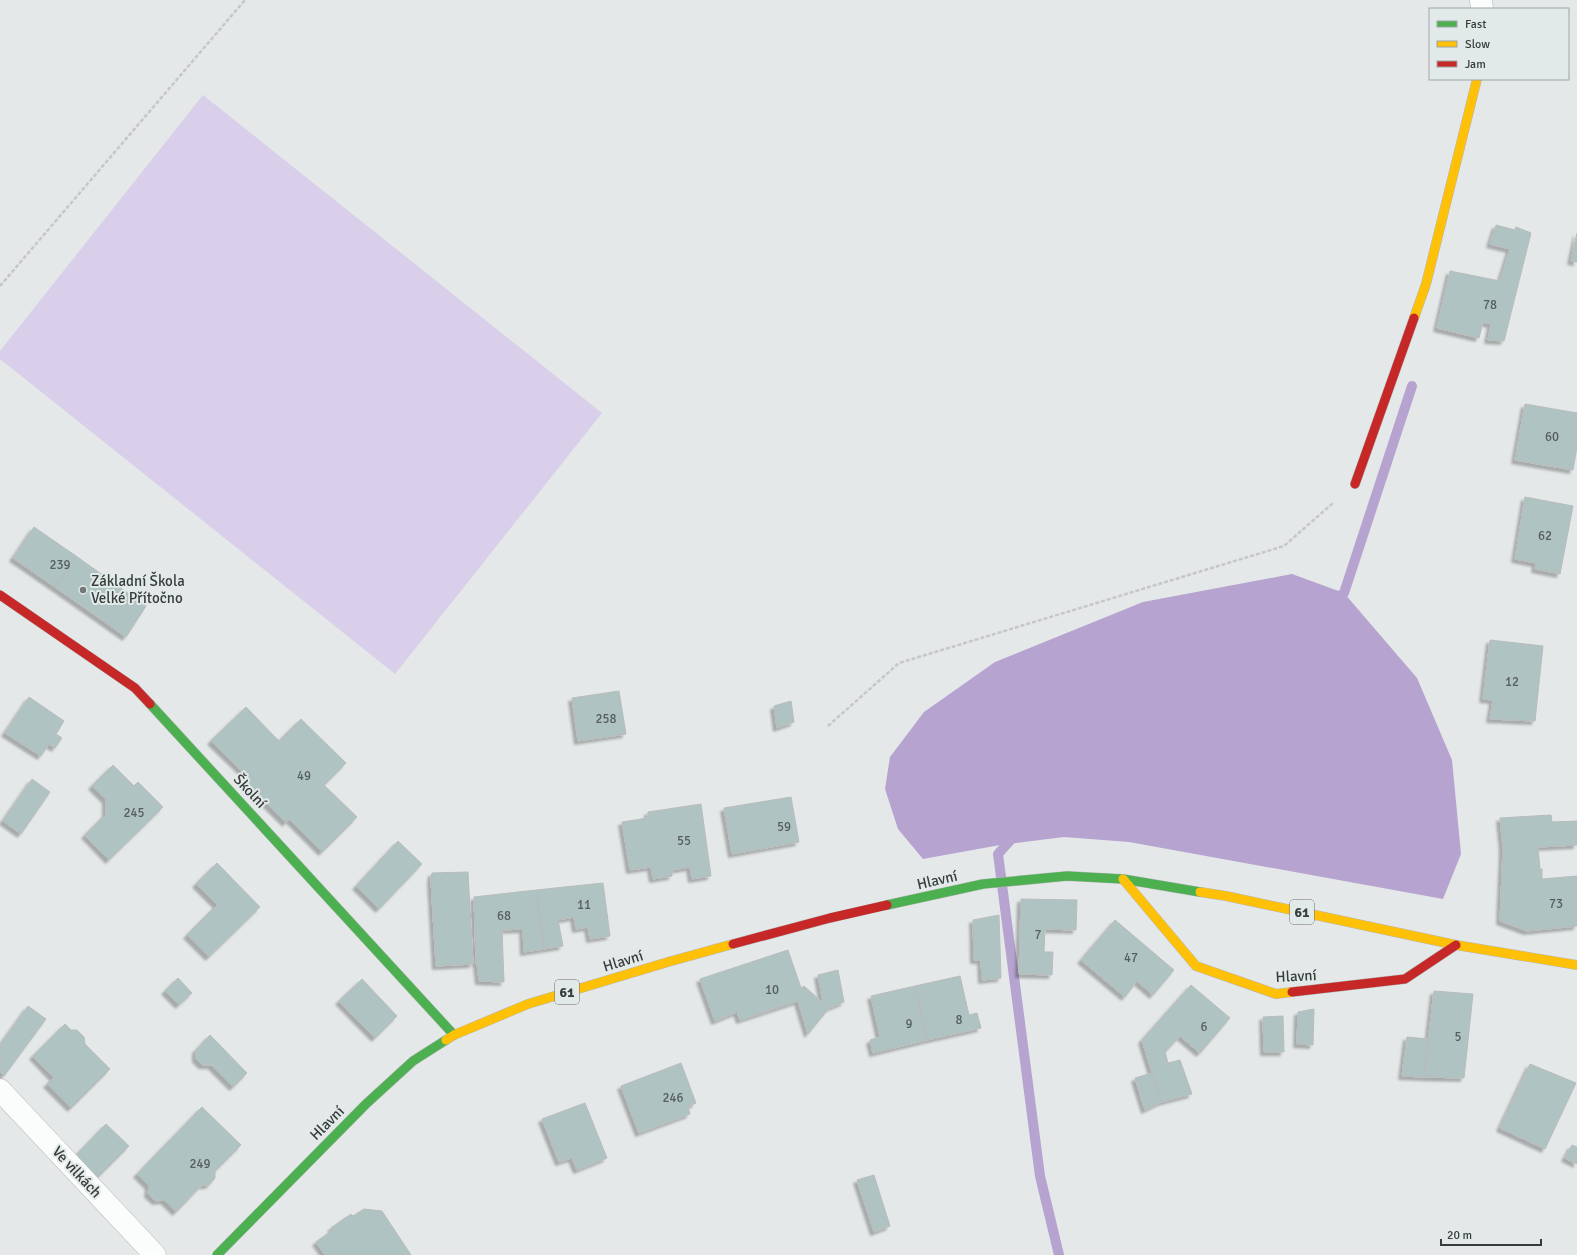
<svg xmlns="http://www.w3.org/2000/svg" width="1577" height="1255" viewBox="0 0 1577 1255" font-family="Signika,sans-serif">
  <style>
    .green { fill: #d9cfea }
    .water { fill: #b6a3d0 }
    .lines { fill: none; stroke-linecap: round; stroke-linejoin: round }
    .stream { stroke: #b6a3d0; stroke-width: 10 }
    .building { fill: #afc4c2; stroke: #b9bbbb; filter: url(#shadow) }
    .street-casing { stroke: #b4b7b7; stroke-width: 23 }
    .fast-casing { stroke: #b4b7b7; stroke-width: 10 }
    .slow-casing { stroke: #b4b7b7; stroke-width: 10 }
    .jam-casing { stroke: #b4b7b7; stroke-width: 10 }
    .path { stroke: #c6c7c7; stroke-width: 2.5; stroke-dasharray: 4 2; stroke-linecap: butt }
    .street { stroke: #fbfcfc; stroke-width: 22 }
    .fast { stroke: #4caf50; stroke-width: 9 }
    .slow { stroke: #ffc107; stroke-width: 9 }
    .jam { stroke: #c62828; stroke-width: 9 }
    .poi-dot { fill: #747878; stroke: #e2eae9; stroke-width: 1.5 }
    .labels { text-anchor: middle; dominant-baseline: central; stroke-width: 4; stroke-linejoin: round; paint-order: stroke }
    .number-label { font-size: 13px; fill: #565e5d }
    .shield { fill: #e2eae9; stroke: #6b706f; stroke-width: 1 }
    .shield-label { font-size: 14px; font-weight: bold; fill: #383c3b }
    .poi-label { font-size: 15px; fill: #383c3b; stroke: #e2eae9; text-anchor: start }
    .street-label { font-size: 15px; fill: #383c3b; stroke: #e2eae9 }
  </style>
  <defs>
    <filter id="shadow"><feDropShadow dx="-3.5" dy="3.5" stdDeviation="1" flood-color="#0004"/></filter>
  </defs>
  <rect width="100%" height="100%" fill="#e4e8e8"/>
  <path class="green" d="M203 95 602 413 395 674 0 359V351Z"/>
  <path class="water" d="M1292 574 1344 593 1417 678 1452 760 1461 854 1443 899 1129 842 1064 837 1000 845 923 859 898 829 885 789 890 757 924 712 995 662 1143 602Z"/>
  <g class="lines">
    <path class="stream" d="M1333 601 1344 593 1412 386
      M1015 835 998 854 1040 1176 1059 1255"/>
  </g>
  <path class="building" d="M1496 225 1515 230 1516 227 1531 233 1504 341 1488 340 1491 324 1483 322 1479 338 1437 328 1450 271 1500 281 1510 249 1490 244Z
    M1577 233V262L1571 261Z
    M1525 404 1577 413V447L1573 470 1515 460Z
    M1525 497 1573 506 1560 574 1535 569 1536 563 1515 559Z
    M34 527 76 556 55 587 13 558Z
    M76 556 146 606 126 637 55 587Z
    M1490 640 1543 646 1535 721 1490 719 1493 700 1483 699Z
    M619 691 626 734 578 741 572 698Z
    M29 697 64 721 56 734 62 738 55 748 49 744 41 756 5 733Z
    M791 701 794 722 777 728 774 706Z
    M246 707 279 741 301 719 346 763 324 785 357 817 322 852 289 819 286 823 241 778 245 774 211 741Z
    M113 765 134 786 138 782 163 807 109 860 85 835 106 814V800L92 786Z
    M32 779 50 792 21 834 3 821Z
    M791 797 799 842 732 854 724 808Z
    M701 804 711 876 692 879 690 867 672 870V876L653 879 651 867 630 870 622 822 648 818V812Z
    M1551 815 1552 822 1577 821V845L1538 847 1540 869H1542V879L1577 876V926L1527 931 1500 921 1503 848 1500 818Z
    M398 841 422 864 379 909 356 886Z
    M217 863 260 907 209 957 187 935 217 905 196 884Z
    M468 872 473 964 436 966 431 880 432 873Z
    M603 883 610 936 590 939 588 927 576 929 574 917 558 920 563 946 544 949 536 890Z
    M536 890 544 949 524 952 523 929 502 930 504 982 479 981 477 963 476 964 474 897Z
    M1021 899 1077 900 1076 930 1045 929 1044 952H1053L1052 975 1019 974Z
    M999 915 1001 978 982 980 981 960H974L973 920Z
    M1115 920 1174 970 1153 995 1137 981 1125 997 1081 960Z
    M788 950 801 988 804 986 829 1008 808 1034 798 1001 740 1020 737 1012 715 1021 700 979Z
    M838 970 844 1002 829 1008 823 1002 818 975Z
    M960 976 969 1015 977 1013 981 1028 927 1040 915 986Z
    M178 978 192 993 179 1005 165 991Z
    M362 979 397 1016 375 1038 339 1001Z
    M1191 985 1230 1018 1200 1053 1180 1036 1165 1052 1168 1063 1180 1060 1192 1094 1161 1102 1142 1040Z
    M915 986 927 1040 873 1053 870 1040 880 1037 871 996Z
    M1434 991 1473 994 1464 1078 1424 1077Z
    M28 1006 46 1019 4 1076 0 1072V1045Z
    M1314 1009 1313 1045 1297 1044 1298 1012Z
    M1283 1016 1284 1052H1264L1263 1017Z
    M65 1024 71 1030H77L84 1037 85 1044 110 1069 71 1108 47 1084 54 1078 33 1056Z
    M210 1035 247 1073 233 1087 211 1065H202L196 1059V1050Z
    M1407 1037 1428 1039 1424 1077 1402 1076Z
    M681 1063 696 1103 688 1107 690 1114 639 1133 621 1086Z
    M1530 1064 1576 1083 1545 1149 1500 1128Z
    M1152 1073 1161 1102 1145 1110 1135 1078Z
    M585 1103 607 1158 577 1170 572 1158 559 1162 542 1119Z
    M202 1107 241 1145 215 1171V1178L209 1185H202L176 1212 164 1200 156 1201 148 1194 149 1186 137 1174Z
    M106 1124 129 1146 98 1177 76 1155Z
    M1572 1145 1577 1147V1164L1565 1158Z
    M874 1175 890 1226 874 1232 857 1180Z
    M364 1209 382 1211 411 1255H325L316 1242 333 1230 331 1228 351 1214 353 1216Z"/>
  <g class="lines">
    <g class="street-casing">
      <path id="street" d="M1481 0 1482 9
        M0 1090 155 1255"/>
    </g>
    <g class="fast-casing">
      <path id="fast" d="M150 704 454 1035
        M887 905 983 884 1067 876 1123 879 1200 892
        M217 1255 366 1104 413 1061 446 1040"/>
    </g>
    <g class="slow-casing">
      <path id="slow" d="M1414 318 1426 284 1477 79
        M1123 879 1196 966 1276 994 1292 992
        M1200 892 1226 896 1456 945 1577 965
        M446 1040 454 1035 528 1004 668 962 733 944"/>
    </g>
    <g class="jam-casing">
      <path id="jam" d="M1355 484 1414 318
        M0 595 135 688 150 704
        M733 944 830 918 887 905
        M1292 992 1405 979 1456 945"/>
    </g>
    <path class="path" d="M0 286 245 0
      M828 726 899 663 1284 546 1333 503"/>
    <use href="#street" class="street"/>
    <use href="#fast" class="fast"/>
    <use href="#slow" class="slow"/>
    <use href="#jam" class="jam"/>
  </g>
  <circle class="poi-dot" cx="83" cy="590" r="4"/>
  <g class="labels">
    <g class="number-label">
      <text x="1490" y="305">78</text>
      <text x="1552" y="437">60</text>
      <text x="1545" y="536">62</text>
      <text x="60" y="565">239</text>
      <text x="1512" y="682">12</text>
      <text x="606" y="719">258</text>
      <text x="304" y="776">49</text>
      <text x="134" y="813">245</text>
      <text x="784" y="827">59</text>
      <text x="684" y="841">55</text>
      <text x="1556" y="904">73</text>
      <text x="584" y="905">11</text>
      <text x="504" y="916">68</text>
      <text x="1038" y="935">7</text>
      <text x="1131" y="958">47</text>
      <text x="772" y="990">10</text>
      <text x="959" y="1020">8</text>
      <text x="909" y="1024">9</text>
      <text x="1204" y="1027">6</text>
      <text x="1458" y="1037">5</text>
      <text x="673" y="1098">246</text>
      <text x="200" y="1164">249</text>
    </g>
    <g class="shield">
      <rect x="1290" y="900" width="24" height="24" rx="3"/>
      <rect x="555" y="980" width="24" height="24" rx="3"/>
    </g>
    <g class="shield-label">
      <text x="1302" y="912">61</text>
      <text x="567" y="992">61</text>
    </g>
    <g class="poi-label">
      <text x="91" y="581">Základní Škola<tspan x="91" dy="17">Velké Přítočno</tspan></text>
    </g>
    <g class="street-label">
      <text transform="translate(250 791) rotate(47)">Školní</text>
      <text transform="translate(937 880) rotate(-13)">Hlavní</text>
      <text transform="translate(623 961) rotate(-17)">Hlavní</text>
      <text transform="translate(1296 976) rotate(-3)">Hlavní</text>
      <text transform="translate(327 1123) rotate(-45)">Hlavní</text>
      <text transform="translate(77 1172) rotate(47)">Ve vilkách</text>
    </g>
  </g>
  <rect x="1429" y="8" width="140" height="72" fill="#e2eae9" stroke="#9ea4a3"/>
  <rect x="1437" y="21" width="20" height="6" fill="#4caf50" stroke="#9ea4a3"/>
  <text x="1465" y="28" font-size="12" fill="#383c3b">Fast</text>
  <rect x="1437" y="41" width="20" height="6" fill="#ffc107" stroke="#9ea4a3"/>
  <text x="1465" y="48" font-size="12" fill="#383c3b">Slow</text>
  <rect x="1437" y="61" width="20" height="6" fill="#c62828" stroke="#9ea4a3"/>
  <text x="1465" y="68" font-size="12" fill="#383c3b">Jam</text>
  <path d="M1441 1239v6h100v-6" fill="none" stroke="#383c3b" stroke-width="2"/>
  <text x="1447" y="1239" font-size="12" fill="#383c3b" stroke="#e2eae9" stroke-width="3" paint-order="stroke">20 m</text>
</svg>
